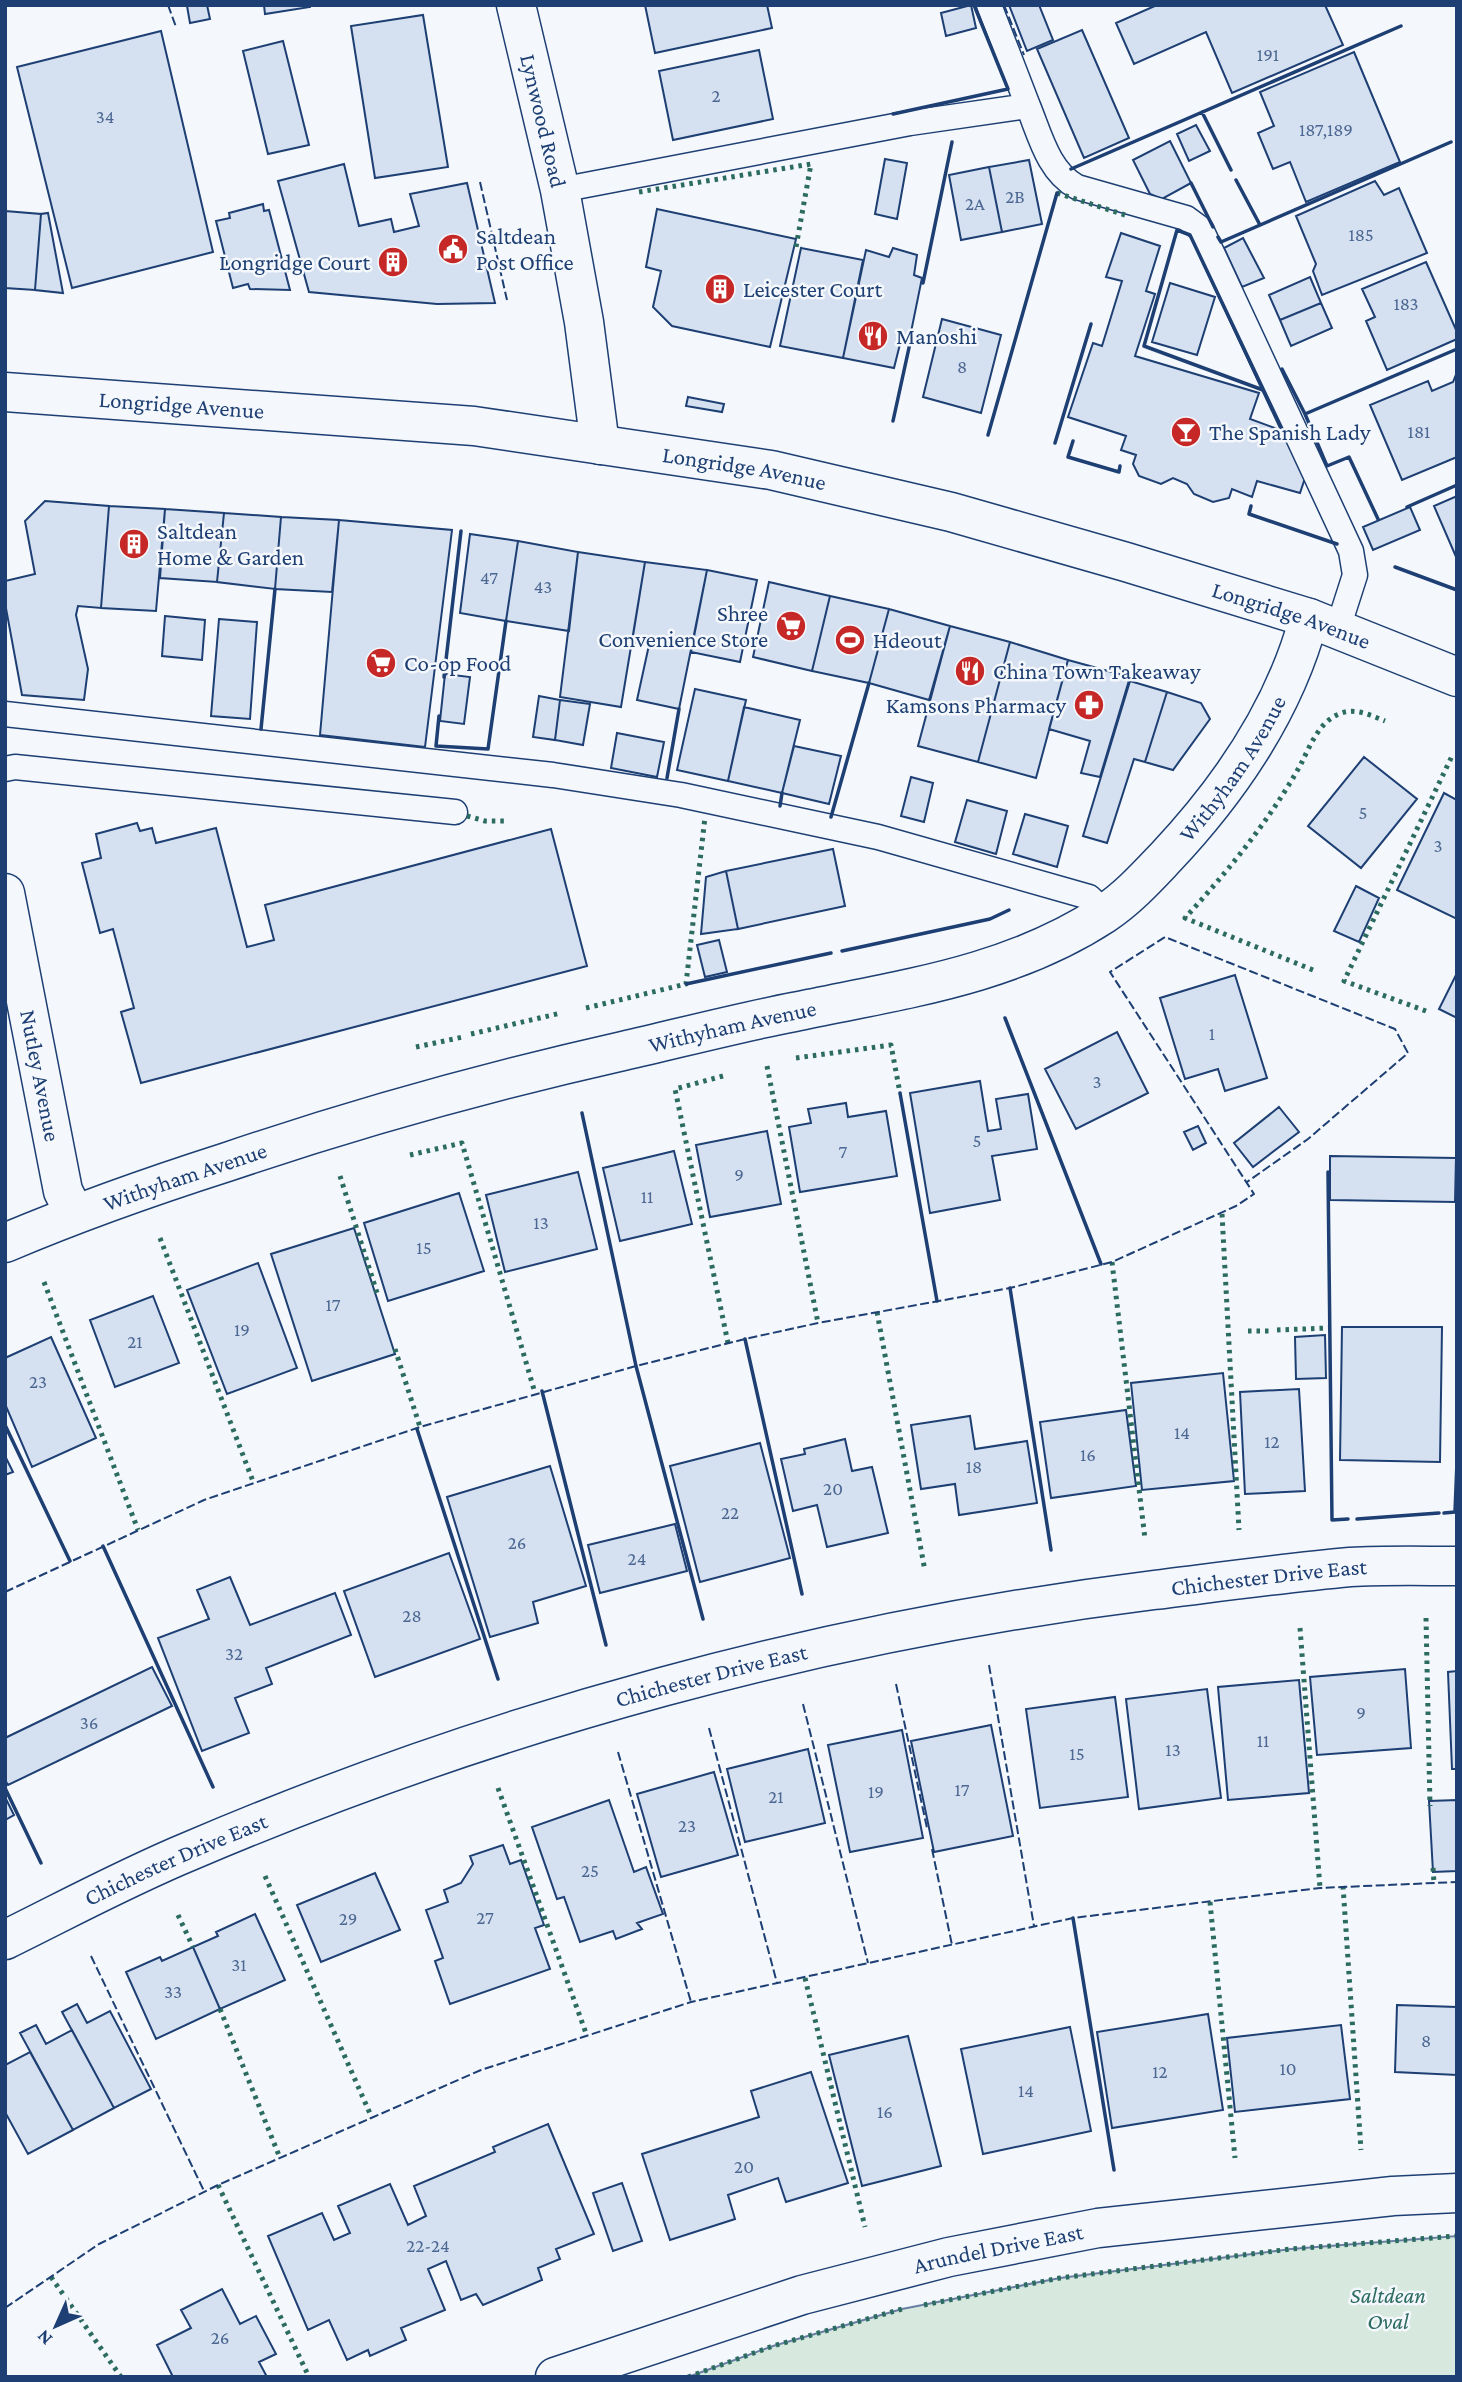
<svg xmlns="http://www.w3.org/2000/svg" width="1462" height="2382" viewBox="0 0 1462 2382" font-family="'Crimson Pro',serif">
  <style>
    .green { fill: #d7e8df; stroke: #687fa3; stroke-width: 2 }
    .building { fill: #d5e0f0; stroke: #1d3f73; stroke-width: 2 }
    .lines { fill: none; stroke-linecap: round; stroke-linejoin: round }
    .service-casing { stroke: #1d3f73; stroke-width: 27 }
    .minor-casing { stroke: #1d3f73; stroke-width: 41 }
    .service { stroke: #f4f7fb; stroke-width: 24 }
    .minor { stroke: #f4f7fb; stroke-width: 38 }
    .hedge { stroke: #2c6c60; stroke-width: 5; stroke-dasharray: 3.5 5; stroke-linecap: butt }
    .fence { stroke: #1d3f73; stroke-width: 2; stroke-dasharray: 9 3.5; stroke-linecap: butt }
    .wall { stroke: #1d3f73; stroke-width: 3.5 }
    .labels { text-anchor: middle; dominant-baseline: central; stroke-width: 5; stroke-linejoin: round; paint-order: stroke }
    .number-label { font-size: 19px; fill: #4b6792 }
    .street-label { font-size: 23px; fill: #1d3f73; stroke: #f4f7fb }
    .poi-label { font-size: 23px; fill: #1d3f73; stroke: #f4f7fb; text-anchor: start }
    .park-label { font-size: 23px; font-style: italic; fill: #2c6c60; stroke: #f4f7fb }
  </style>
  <rect width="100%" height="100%" fill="#f4f7fb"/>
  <path class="green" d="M1457 2236V2377H688L773 2346 902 2309 1060 2278 1291 2249Z"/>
  <path class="building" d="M207 5 210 19 190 23 187 6Z
    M264 5H310V7L265 14Z
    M645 5H767L772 28 655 53Z
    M971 5 976 28 946 36 941 13Z
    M1009 5H1039L1053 40 1027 51Z
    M1157 5H1325L1343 45 1232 93 1206 32 1134 64 1116 23Z
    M423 15 448 167 375 178 351 26Z
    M1082 30 1129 138 1084 158 1037 49Z
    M161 31 213 252 72 288 17 67Z
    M283 41 309 145 268 154 243 51Z
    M759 50 773 119 673 140 659 71Z
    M1354 52 1400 162 1306 202 1290 162 1273 169 1258 133 1274 126 1260 92Z
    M1196 125 1210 151 1189 161 1177 134Z
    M1170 141 1191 183 1162 199 1150 194 1133 160Z
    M885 159 907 163 897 219 875 214Z
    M1029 160 1042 224 1002 232 989 167Z
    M344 164 359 226 391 219 394 232 419 226 410 194 467 183 495 303 437 304 309 292 278 181Z
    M989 167 1002 232 961 240 949 175Z
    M1375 181 1384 195 1399 188 1427 253 1322 295 1313 271 1316 264 1296 216Z
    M263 204 264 211 269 210 290 290 250 289 248 284 233 288 216 221 230 218 229 213Z
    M657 209 796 239 770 347 672 326 653 307 661 271 646 267Z
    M5 211 41 214 35 290 5 288Z
    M48 213 63 293 35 290 41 214Z
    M1121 233 1160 246 1146 291 1155 294 1135 356 1259 393 1250 419 1283 431 1305 478 1300 493 1257 481 1252 497 1232 489 1229 498 1213 502 1194 494 1187 484 1173 478 1161 484 1139 476 1133 464 1136 455 1121 450 1126 436 1068 417 1093 343 1102 346 1122 281 1106 277Z
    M1243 238 1264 278 1242 287 1224 248Z
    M801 248 863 260 843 358 780 346Z
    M893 248 917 255 914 275 922 278 910 337 902 336 894 368 843 358 866 250 889 257Z
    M1426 262 1457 332V339L1387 370 1366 321 1375 317 1362 289Z
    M1310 277 1321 303 1280 320 1269 295Z
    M1170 283 1215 297 1197 355 1152 342Z
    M1321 303 1332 328 1291 346 1280 320Z
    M942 319 1001 335 981 413 923 397Z
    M1457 372V457L1402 480 1370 405 1428 381 1432 391 1453 382Z
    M688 397 724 404 722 412 686 406Z
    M1457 496V559L1434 506Z
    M45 501 109 506 101 608 78 606 76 615 88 669 84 700 22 695 5 603V581L35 574 25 521Z
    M109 506 165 509 156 611 101 608Z
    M1410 507 1420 530 1373 550 1363 527Z
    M165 509 224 513 217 582 160 578Z
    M224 513 281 517 275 589 217 582Z
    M281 517 339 520 332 592 275 589Z
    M339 520 452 530 425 747 320 735Z
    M470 534 518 541 506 621 460 613Z
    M518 541 578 552 569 631 506 621Z
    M578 552 645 562 621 707 560 697Z
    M645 562 707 570 679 709 637 700 649 645 632 642Z
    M707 570 757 580 740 662 691 652Z
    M769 582 830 596 812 671 753 657Z
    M830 596 889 609 869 683 812 671Z
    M889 609 950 626 929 700 869 683Z
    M165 616 205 620 202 660 162 656Z
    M219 619 257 622 250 719 211 716Z
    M950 626 1010 642 978 762 918 746Z
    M1010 642 1068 660 1036 778 978 762Z
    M1068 660 1130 677 1100 777 1081 773 1090 741 1049 729Z
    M445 674 470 677 464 724 440 721Z
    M1130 681 1167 692 1145 762 1134 759 1107 843 1083 836Z
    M695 689 746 700 728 781 677 770Z
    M1167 692 1201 703 1210 719 1173 770 1145 762Z
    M539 696 560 700 555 740 533 737Z
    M560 700 590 704 583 745 555 740Z
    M744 707 800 720 782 793 728 781Z
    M617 733 664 742 657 777 611 768Z
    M794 746 841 756 829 804 782 793Z
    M1364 757 1417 799 1361 868 1308 826Z
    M911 777 933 783 924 822 901 816Z
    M1444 793 1457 800V919L1397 890Z
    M967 800 1007 811 996 854 955 842Z
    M1025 814 1068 826 1057 867 1013 854Z
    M137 823 140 831 152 828 156 843 216 828 247 947 274 940 265 905 551 829 587 966 141 1083 121 1012 134 1008 113 929 100 933 82 863 101 858 96 834Z
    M833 849 845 906 738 929 726 871Z
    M726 871 738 929 701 934 706 877Z
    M1356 886 1379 898 1359 942 1334 931Z
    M719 940 727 972 705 977 697 945Z
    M1457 973V1018L1439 1009Z
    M1235 975 1267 1078 1225 1091 1218 1069 1185 1079 1160 998Z
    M1117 1032 1148 1093 1076 1129 1045 1069Z
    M980 1081 988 1131 1001 1129 996 1099 1028 1094 1037 1149 992 1156 1000 1200 930 1213 910 1093Z
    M846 1103 848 1117 886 1111 897 1176 800 1192 789 1127 811 1123 808 1109Z
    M1279 1107 1299 1132 1253 1167 1234 1143Z
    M1198 1126 1206 1143 1193 1150 1184 1132Z
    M767 1131 781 1204 710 1217 696 1145Z
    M674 1151 692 1224 620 1241 603 1168Z
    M1330 1156 1456 1158 1455 1202 1330 1200Z
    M578 1172 597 1249 505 1272 486 1195Z
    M459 1193 484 1271 388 1301 364 1223Z
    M354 1228 395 1354 312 1381 271 1254Z
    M258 1263 297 1368 227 1394 187 1290Z
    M153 1296 179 1363 115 1387 90 1320Z
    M1342 1327H1442L1440 1462 1340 1460Z
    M1325 1335 1326 1378 1296 1379 1295 1337Z
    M51 1337 96 1438 32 1467 5 1404V1358Z
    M1223 1373 1234 1481 1142 1490 1131 1383Z
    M1299 1389 1305 1491 1245 1494 1240 1392Z
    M1126 1410 1136 1486 1051 1498 1040 1422Z
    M970 1416 975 1449 1027 1441 1037 1503 959 1515 955 1484 921 1489 911 1425Z
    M845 1439 852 1471 872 1467 888 1533 827 1547 817 1505 793 1511 781 1459 805 1454 804 1449Z
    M760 1443 790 1558 700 1582 670 1466Z
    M5 1456 13 1472 5 1475Z
    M550 1466 586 1586 533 1602 538 1623 490 1637 447 1497Z
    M675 1524 687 1571 600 1593 588 1545Z
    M449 1553 480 1639 375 1677 344 1591Z
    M230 1577 250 1625 335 1593 351 1635 266 1668 272 1684 235 1698 249 1733 202 1751 158 1638 209 1619 197 1590Z
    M152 1667 172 1706 8 1785 5 1780V1738Z
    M1405 1669 1411 1748 1317 1755 1310 1677Z
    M1457 1671V1769H1452L1448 1672Z
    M1299 1680 1309 1793 1228 1800 1218 1687Z
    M1207 1689 1221 1798 1139 1809 1126 1699Z
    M1115 1697 1128 1797 1040 1808 1026 1709Z
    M991 1725 1013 1836 934 1852 911 1741Z
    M902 1730 923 1838 850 1852 828 1745Z
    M808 1749 825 1823 745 1842 727 1769Z
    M714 1772 738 1855 661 1877 637 1794Z
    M5 1797 14 1815 5 1820Z
    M609 1800 634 1872 646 1867 663 1914 637 1923 642 1929 616 1939 613 1931 580 1942 564 1897 557 1899 532 1827Z
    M1457 1800V1871L1433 1872 1429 1801Z
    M503 1845 510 1864 521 1860 544 1925 535 1928 550 1969 450 2004 435 1961 443 1958 426 1910 448 1902 444 1890 461 1883 473 1864 470 1856Z
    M375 1873 400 1930 321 1962 297 1905Z
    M255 1914 285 1980 220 2009 193 1947 218 1936 216 1932Z
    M193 1947 220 2009 156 2039 126 1972 160 1957 162 1961Z
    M77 2004 87 2023 110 2011 151 2089 114 2108 62 2012Z
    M1397 2005 1457 2007V2075L1395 2072Z
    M1208 2014 1223 2110 1112 2128 1097 2032Z
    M36 2025 46 2044 72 2030 114 2108 73 2130 20 2033Z
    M1341 2025 1350 2099 1235 2112 1227 2038Z
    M1070 2027 1091 2131 983 2154 961 2049Z
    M908 2036 941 2166 862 2186 829 2055Z
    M30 2052 73 2130 28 2154 5 2112V2065Z
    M811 2072 848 2183 786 2202 778 2178 728 2195 735 2219 670 2240 642 2154 759 2117 751 2091Z
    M548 2124 594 2234 556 2249 560 2259 538 2268 542 2280 483 2305 476 2294 461 2300 446 2261 428 2269 445 2310 401 2328 406 2340 370 2356 368 2350 347 2360 329 2320 308 2330 268 2236 322 2213 334 2240 350 2233 338 2206 390 2184 408 2225 426 2216 414 2186 495 2152 493 2147Z
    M622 2183 642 2241 613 2251 593 2193Z
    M222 2289 240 2324 256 2316 276 2354 259 2362 267 2377H173L157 2345 191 2328 181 2310Z"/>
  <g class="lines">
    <g class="service-casing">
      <path id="service" d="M989 5 1028 106
        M560 190 910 123 1028 106C1040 135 1048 171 1077 187L1186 218 1201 229 1351 551 1355 575 1338 628
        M5 714 553 775 681 795 878 837 1089 897 1106 913
        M5 769 15 767 455 812"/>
    </g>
    <g class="minor-casing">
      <g id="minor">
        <path id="s1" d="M516 5 560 190 584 322 600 445"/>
        <path id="s2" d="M5 392 474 426 771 470 951 512 1126 562 1309 618 1457 677"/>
        <path id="s3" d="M5 893 63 1191 74 1213"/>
        <path id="s4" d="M5 1243C78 1212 152 1186 227 1162 357 1118 490 1081 623 1051 680 1038 737 1023 794 1012 903 989 1009 976 1104 914 1128 898 1147 877 1166 857 1230 789 1285 708 1309 618"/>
        <path id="s5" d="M5 1940C66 1910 127 1877 190 1851 497 1720 823 1631 1154 1590 1219 1582 1285 1573 1350 1567 1386 1565 1422 1566 1457 1566"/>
        <path id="s6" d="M555 2377 802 2295 949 2257 1098 2228 1393 2196 1457 2193"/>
      </g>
    </g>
    <use href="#service" class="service"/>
    <use href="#minor" class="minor"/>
    <path class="hedge" d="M639 192 811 164 796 247 801 248
      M1057 193 1125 215
      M467 816 485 821H507
      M1313 970 1185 918C1228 871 1270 820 1301 764 1310 746 1319 722 1339 714 1354 707 1370 715 1385 721
      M586 1008 686 984 705 817
      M1426 1011 1344 981 1453 754
      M471 1034 561 1013
      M416 1047 463 1037
      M796 1058 891 1045 900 1093
      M767 1066 818 1323
      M723 1076 675 1089 728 1343
      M410 1155 462 1143 535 1393
      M340 1176 378 1296
      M1222 1214 1239 1530
      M160 1238 254 1484
      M1112 1262 1145 1539
      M44 1282 138 1530
      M877 1312 925 1571
      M1277 1330 1329 1328
      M1248 1331H1269
      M395 1349 420 1427
      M1426 1618 1430 1806
      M1300 1628 1320 1888
      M498 1788 587 2036
      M1433 1868 1434 1883
      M265 1876 372 2118
      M1343 1886 1361 2150
      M1210 1902 1235 2158
      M178 1915 193 1947
      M805 1978 865 2227
      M220 2009 280 2158
      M218 2185 309 2377
      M51 2277 121 2377
      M924 2305 1060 2278 1291 2249 1457 2236
      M688 2377 773 2346 902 2309"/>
    <path class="fence" d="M168 5 176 27
      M1004 5 1024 55
      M480 182 507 300
      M5 1592 204 1500 420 1427 636 1366 745 1339 818 1323 1010 1288 1112 1262 1236 1206 1254 1194 1110 972 1165 937 1395 1029 1408 1053 1308 1139 1247 1182
      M989 1665 1034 1926
      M896 1684 927 1828
      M803 1704 868 1963
      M709 1728 777 1983
      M618 1752 691 2002
      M932 1849 952 1945
      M91 1956 204 2191
      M5 2308 99 2244 218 2185 481 2070 691 2002 1073 1918 1320 1888 1457 1882"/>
    <path class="wall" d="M1202 112 1231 170
      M893 114 1008 89 974 5
      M1071 169 1401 26
      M1236 180 1260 225
      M1191 183 1213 227
      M1218 237 1221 242 1451 142
      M923 283 952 142
      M1282 369 1305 414 1327 466 1349 457 1378 519
      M1263 390 1144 346 1177 230 1190 235 1283 431
      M1305 414 1457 349
      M893 421 912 334
      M988 435 1057 193
      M1073 441 1068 457 1119 472 1120 466
      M1055 443 1091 324
      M1251 506 1249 514 1337 544
      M1407 507 1457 485
      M1395 567 1457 590
      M444 677 461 531
      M439 716 436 746 488 749 506 621
      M261 729 275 589
      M667 778 679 709
      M780 806 782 793
      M831 817 869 683
      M842 951 990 919 1009 910
      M686 984 831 953
      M1005 1018 1101 1264
      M900 1093 937 1301
      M582 1113 636 1366 703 1619
      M1328 1172 1332 1520 1348 1519
      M1010 1288 1051 1550
      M745 1339 802 1594
      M542 1391 606 1645
      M5 1425 70 1561
      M417 1429 498 1679
      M1444 1513 1455 1512 1457 1462
      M1357 1519 1439 1513
      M103 1546 213 1787
      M5 1788 41 1863
      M1073 1918 1114 2170"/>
  </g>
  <defs>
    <g id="civic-disc" transform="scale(1.575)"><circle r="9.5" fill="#c62828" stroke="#f4f7fb"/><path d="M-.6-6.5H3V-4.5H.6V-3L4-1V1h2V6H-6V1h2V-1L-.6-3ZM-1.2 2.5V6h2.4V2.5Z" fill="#fff"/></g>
    <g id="building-disc" transform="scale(1.575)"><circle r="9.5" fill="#c62828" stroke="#f4f7fb"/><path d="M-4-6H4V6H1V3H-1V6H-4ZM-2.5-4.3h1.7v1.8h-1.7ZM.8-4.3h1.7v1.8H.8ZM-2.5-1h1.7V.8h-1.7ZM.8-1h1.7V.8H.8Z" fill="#fff"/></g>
    <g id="restaurant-disc" transform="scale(1.575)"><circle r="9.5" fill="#c62828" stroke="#f4f7fb"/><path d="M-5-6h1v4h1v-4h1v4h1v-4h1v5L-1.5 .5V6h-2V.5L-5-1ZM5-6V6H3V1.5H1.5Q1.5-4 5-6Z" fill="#fff"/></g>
    <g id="bar-disc" transform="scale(1.575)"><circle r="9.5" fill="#c62828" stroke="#f4f7fb"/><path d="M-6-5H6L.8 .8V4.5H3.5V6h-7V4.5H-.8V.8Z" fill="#fff"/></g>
    <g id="supermarket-disc" transform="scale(1.575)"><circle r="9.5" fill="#c62828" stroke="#f4f7fb"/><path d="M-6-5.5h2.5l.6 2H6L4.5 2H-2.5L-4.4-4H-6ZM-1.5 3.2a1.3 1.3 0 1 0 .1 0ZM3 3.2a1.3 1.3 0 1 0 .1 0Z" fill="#fff"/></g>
    <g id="stadium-disc" transform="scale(1.575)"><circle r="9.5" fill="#c62828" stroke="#f4f7fb"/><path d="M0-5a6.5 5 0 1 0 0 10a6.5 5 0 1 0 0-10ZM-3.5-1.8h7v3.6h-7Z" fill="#fff"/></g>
    <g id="pharmacy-disc" transform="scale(1.575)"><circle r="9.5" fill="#c62828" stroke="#f4f7fb"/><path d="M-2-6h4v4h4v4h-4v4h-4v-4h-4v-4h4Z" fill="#fff"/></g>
  </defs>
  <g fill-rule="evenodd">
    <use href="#civic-disc" x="453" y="249"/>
    <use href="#building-disc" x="393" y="262"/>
    <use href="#building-disc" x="720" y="289"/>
    <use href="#restaurant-disc" x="873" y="336"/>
    <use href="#bar-disc" x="1186" y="432"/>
    <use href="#building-disc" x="134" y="544"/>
    <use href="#supermarket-disc" x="791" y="626"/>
    <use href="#stadium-disc" x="850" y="640"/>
    <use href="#supermarket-disc" x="381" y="663"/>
    <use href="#restaurant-disc" x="970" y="671"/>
    <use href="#pharmacy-disc" x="1089" y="705"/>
  </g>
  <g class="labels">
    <g class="number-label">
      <text x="1268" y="54">191</text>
      <text x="716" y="95">2</text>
      <text x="105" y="116">34</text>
      <text x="1326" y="129">187,189</text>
      <text x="1015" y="196">2B</text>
      <text x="975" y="203">2A</text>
      <text x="1361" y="234">185</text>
      <text x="1406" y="303">183</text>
      <text x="962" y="366">8</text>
      <text x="1419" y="431">181</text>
      <text x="489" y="577">47</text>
      <text x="543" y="586">43</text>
      <text x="1363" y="812">5</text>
      <text x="1438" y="845">3</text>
      <text x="1212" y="1033">1</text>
      <text x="1097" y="1081">3</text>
      <text x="977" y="1140">5</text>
      <text x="843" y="1151">7</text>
      <text x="739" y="1174">9</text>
      <text x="647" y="1196">11</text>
      <text x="541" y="1222">13</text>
      <text x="424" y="1247">15</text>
      <text x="333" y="1304">17</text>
      <text x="242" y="1329">19</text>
      <text x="135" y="1341">21</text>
      <text x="38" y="1381">23</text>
      <text x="1182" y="1432">14</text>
      <text x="1272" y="1441">12</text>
      <text x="1088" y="1454">16</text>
      <text x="974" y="1466">18</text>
      <text x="833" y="1488">20</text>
      <text x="730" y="1512">22</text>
      <text x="517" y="1542">26</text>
      <text x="637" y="1558">24</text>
      <text x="412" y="1615">28</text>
      <text x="234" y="1653">32</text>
      <text x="1361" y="1712">9</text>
      <text x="89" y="1722">36</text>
      <text x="1263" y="1740">11</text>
      <text x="1173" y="1749">13</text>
      <text x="1077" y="1753">15</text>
      <text x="962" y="1789">17</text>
      <text x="876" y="1791">19</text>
      <text x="776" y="1796">21</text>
      <text x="687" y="1825">23</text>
      <text x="590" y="1870">25</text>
      <text x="485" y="1917">27</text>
      <text x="348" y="1918">29</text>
      <text x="239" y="1964">31</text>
      <text x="173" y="1991">33</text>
      <text x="1426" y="2040">8</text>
      <text x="1288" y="2068">10</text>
      <text x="1160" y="2071">12</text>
      <text x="1026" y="2090">14</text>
      <text x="885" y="2111">16</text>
      <text x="744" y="2166">20</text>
      <text x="428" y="2245">22-24</text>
      <text x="220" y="2337">26</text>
    </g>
    <g class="street-label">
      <text stroke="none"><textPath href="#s1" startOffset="119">Lynwood Road</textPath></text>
      <text stroke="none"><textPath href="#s2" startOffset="177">Longridge Avenue</textPath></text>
      <text stroke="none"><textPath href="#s2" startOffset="744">Longridge Avenue</textPath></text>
      <text stroke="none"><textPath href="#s2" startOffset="1311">Longridge Avenue</textPath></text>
      <text stroke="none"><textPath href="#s4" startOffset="1346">Withyham Avenue</textPath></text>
      <text stroke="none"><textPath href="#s4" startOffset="760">Withyham Avenue</textPath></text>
      <text stroke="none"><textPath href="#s3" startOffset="186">Nutley Avenue</textPath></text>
      <text stroke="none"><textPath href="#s4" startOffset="192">Withyham Avenue</textPath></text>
      <text stroke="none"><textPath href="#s5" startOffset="1323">Chichester Drive East</textPath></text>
      <text stroke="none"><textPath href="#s5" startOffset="756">Chichester Drive East</textPath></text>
      <text stroke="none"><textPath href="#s5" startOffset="189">Chichester Drive East</textPath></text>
      <text stroke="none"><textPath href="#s6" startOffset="462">Arundel Drive East</textPath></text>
    </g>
    <g class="poi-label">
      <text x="476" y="236">Saltdean<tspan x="476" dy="26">Post Office</tspan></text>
      <text x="370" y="262" text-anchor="end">Longridge Court</text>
      <text x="743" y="289">Leicester Court</text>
      <text x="896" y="336">Manoshi</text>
      <text x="1209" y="432">The Spanish Lady</text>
      <text x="157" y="531">Saltdean<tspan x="157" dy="26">Home &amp; Garden</tspan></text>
      <text x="768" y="613" text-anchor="end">Shree<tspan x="768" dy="26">Convenience Store</tspan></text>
      <text x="873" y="640">Hdeout</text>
      <text x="404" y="663">Co-op Food</text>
      <text x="993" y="671">China Town Takeaway</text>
      <text x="1066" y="705" text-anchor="end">Kamsons Pharmacy</text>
    </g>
    <g class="park-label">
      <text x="1388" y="2295">Saltdean<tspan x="1388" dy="26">Oval</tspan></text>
    </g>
  </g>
  <rect width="1462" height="2382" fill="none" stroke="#1d3f73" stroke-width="14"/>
  <g transform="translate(56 2326) rotate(225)" stroke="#f4f7fb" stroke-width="5" paint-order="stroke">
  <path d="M0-5L12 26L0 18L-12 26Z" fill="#1d3f73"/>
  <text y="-10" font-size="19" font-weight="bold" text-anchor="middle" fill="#1d3f73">N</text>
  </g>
</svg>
